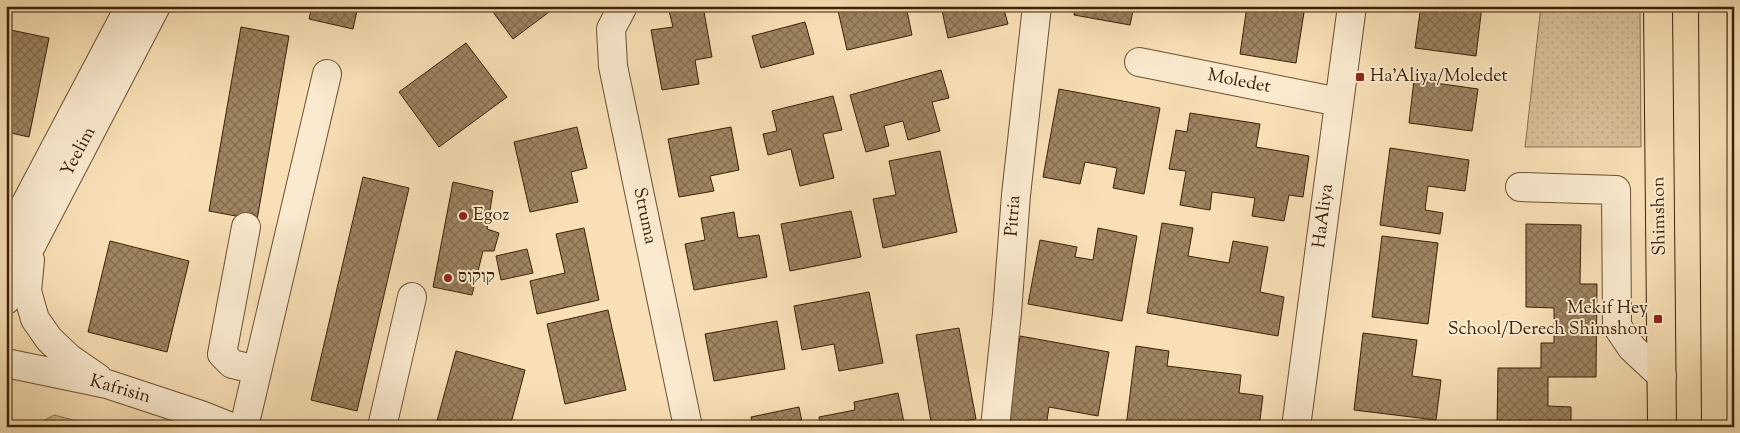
<svg xmlns="http://www.w3.org/2000/svg" width="1740" height="433" viewBox="0 0 1740 433" font-family="'Sorts Mill Goudy','Frank Ruhl Libre',serif">
  <style>
    .grass { fill: url(#grass-tufts); stroke: #8a704e }
    .park { fill: url(#park-dots); stroke: #8a704e }
    .building { fill: url(#building-cross-hatch); stroke: #3c2105 }
    .lines { fill: none; stroke-linecap: round; stroke-linejoin: round }
    .minor-casing { stroke: #6b5031; stroke-width: 30 }
    .major-casing { stroke: #3c2105; stroke-width: 30 }
    .minor { stroke: #faeacf; stroke-width: 28 }
    .major { stroke: #f8dfb5; stroke-width: 28 }
    .poi-dot { fill: #8f2418; stroke: #faeacf; stroke-width: 2 }
    .labels { text-anchor: middle; dominant-baseline: central; stroke-width: 4; stroke-linejoin: round; paint-order: stroke }
    .poi-label { font-size: 18px; fill: #3c2105; stroke: #faeacf; text-anchor: start }
    .street-label { font-size: 18px; fill: #3c2105; stroke: #faeacf }
  </style>
  <defs>
    <pattern id="grass-tufts" width="24" height="20" patternUnits="userSpaceOnUse" patternTransform="scale(1.25)"><rect width="24" height="20" fill="#d8bf97"/><path d="M3 7l-1-3M5 7V3M7 7l1-3M15 17l-1-3M17 17v-4M19 17l1-3" fill="none" stroke="#baa481"/></pattern>
    <pattern id="park-dots" width="8" height="8" patternUnits="userSpaceOnUse" patternTransform="scale(1.25)"><rect width="8" height="8" fill="#d8bf97"/><path d="M2 2h.1M6 6h.1" fill="none" stroke="#baa481" stroke-width="1.8" stroke-linecap="round"/></pattern>
    <pattern id="building-cross-hatch" width="8" height="8" patternUnits="userSpaceOnUse" patternTransform="scale(1.25)"><rect width="8" height="8" fill="#9e8461"/><path d="M0 0l8 8M0 8l8-8" fill="none" stroke="#826c4e"/></pattern>
  </defs>
  <rect width="100%" height="100%" fill="#f8dfb5"/>
  <filter id="stains"><feTurbulence type="fractalNoise" baseFrequency=".004" numOctaves="4"/><feColorMatrix values="0 0 0 0 .2 0 0 0 0 .09 0 0 0 0 .02 0 0 0 .5 -.17"/></filter>
  <radialGradient id="worn" r=".72"><stop offset=".6" stop-color="#630" stop-opacity="0"/><stop offset="1" stop-color="#630" stop-opacity=".3"/></radialGradient>
  <path class="grass" d="M54 415 100 427H40L45 420Z"/>
  <path class="park" d="M1541 6H1640L1641 147H1525Z"/>
  <path class="building" d="M312 6H358L353 29 309 19Z
    M493 6H557L513 39 490 8Z
    M694 6H703L712 57 695 60 699 84 662 90 651 30 673 27 669 11Z
    M837 6H906L912 35 847 50Z
    M941 6H1003L1008 24 948 38Z
    M1075 6H1134L1130 25 1074 15Z
    M1247 6H1305L1296 63 1240 54Z
    M1421 6H1482L1476 56 1415 48Z
    M805 22 814 54 761 68 752 36Z
    M241 27 289 36 257 220 209 211Z
    M6 29 49 38 29 137 6 132Z
    M466 43 507 97 439 147 399 92Z
    M941 70 949 98 932 102 940 131 908 140 903 121 884 126 889 146 866 152 850 95Z
    M1414 80 1478 89 1472 131 1409 123Z
    M1059 89 1160 108 1144 194 1113 188 1117 168 1085 162 1080 184 1043 177Z
    M833 96 842 130 823 134 834 178 800 186 791 149 768 155 763 134 777 131 772 111Z
    M1190 113 1260 124 1256 147 1309 156 1303 197 1289 195 1284 221 1252 216 1255 198 1212 192 1210 210 1180 205 1186 171 1169 169 1176 130 1187 132Z
    M577 127 587 168 571 172 578 202 530 212 514 142Z
    M731 127 739 170 710 176 714 191 679 197 668 139Z
    M1390 148 1469 160 1465 191 1428 186 1425 210 1443 213 1440 234 1380 225Z
    M940 151 957 232 883 248 873 199 896 195 889 161Z
    M363 177 409 188 357 411 311 400Z
    M453 182 493 191 487 229 499 233 494 251H483L472 295 433 287Z
    M851 211 861 257 790 271 781 224Z
    M734 212 738 238 759 235 767 277 694 290 685 244 705 240 701 218Z
    M1162 223 1193 228 1188 256 1229 263 1233 241 1268 247 1260 292 1284 297 1278 336 1147 313Z
    M1526 224 1581 225 1580 284H1597L1596 377H1548V406L1571 407V427H1497L1498 368H1541V343H1554V308L1526 307Z
    M584 228 599 300 537 314 530 281 565 273 556 234Z
    M1098 228 1137 236 1122 321 1028 304 1040 240 1077 247 1075 257 1093 260Z
    M1382 236 1438 243 1428 324 1372 317Z
    M110 241 189 261 167 352 88 332Z
    M527 249 533 273 501 280 496 256Z
    M869 292 883 363 839 371 834 344 802 350 794 306Z
    M608 310 626 390 565 404 547 324Z
    M777 321 785 369 714 381 705 334Z
    M959 328 976 419 932 427 916 335Z
    M1363 333 1417 340 1412 376 1441 380 1436 420 1354 410Z
    M1020 336 1109 352 1098 416 1049 407 1046 427 1005 425Z
    M1136 346 1169 351 1167 366 1241 375 1239 393 1263 396 1259 427H1126Z
    M456 351 525 370 510 427H458L437 421Z
    M898 393 905 427H820L819 417 855 410 854 402Z
    M799 407 803 427H753L751 417Z"/>
  <g class="lines">
    <g class="minor-casing">
      <path id="minor" d="M623 6 611 29 613 66 688 427
        M1139 62 1339 102
        M1520 187 1616 190 1617 326 1632 348 1662 376
        M246 227 222 354 232 364 257 370
        M6 238 16 222 130 6
        M30 260 27 291 35 319 49 339 69 358 98 378
        M6 300 17 273 156 6
        M6 363 107 384 201 415 231 427
        M244 427 327 74
        M382 427 412 297
        M995 427 1007 313 1016 195 1037 6
        M1296 427 1352 6"/>
    </g>
    <g class="major-casing">
      <path id="major" d="M1658 6 1662 427
        M1713 6 1716 427"/>
    </g>
    <use href="#minor" class="minor"/>
    <use href="#major" class="major"/>
  </g>
  <g class="poi-dot">
    <rect x="1355" y="72" width="10" height="10" rx="2.5"/>
    <circle cx="463" cy="216" r="5"/>
    <circle cx="448" cy="278" r="5"/>
    <rect x="1653" y="314" width="10" height="10" rx="2.5"/>
  </g>
  <g class="labels">
    <g class="poi-label">
      <text x="1370" y="77">Ha'Aliya/Moledet</text>
      <text x="473" y="216">Egoz</text>
      <text x="458" y="278">קוקוס</text>
      <text x="1648" y="309" text-anchor="end">Mekif Hey<tspan x="1648" dy="21">School/Derech Shimshon</tspan></text>
    </g>
    <g class="street-label">
      <text transform="translate(1239 82) rotate(11)">Moledet</text>
      <text transform="translate(79 152) rotate(-62)">Yeelim</text>
      <text transform="translate(644 216) rotate(78)">Struma</text>
      <text transform="translate(1014 216) rotate(-86)">Pitria</text>
      <text transform="translate(1324 216) rotate(-83)">HaAliya</text>
      <text transform="translate(1660 216) rotate(-91)">Shimshon</text>
      <text transform="translate(120 390) rotate(16)">Kafrisin</text>
    </g>
  </g>
  <rect width="1740" height="433" fill="none" stroke="#f8dfb5" stroke-width="25"/>
  <rect x="8" y="8" width="1725" height="418" fill="none" stroke="#3c2105" stroke-width="2.5"/>
  <rect x="12" y="12" width="1715" height="408" fill="none" stroke="#3c2105"/>
  <rect width="100%" height="100%" filter="url(#stains)"/>
  <rect width="100%" height="100%" fill="url(#worn)"/>
</svg>
